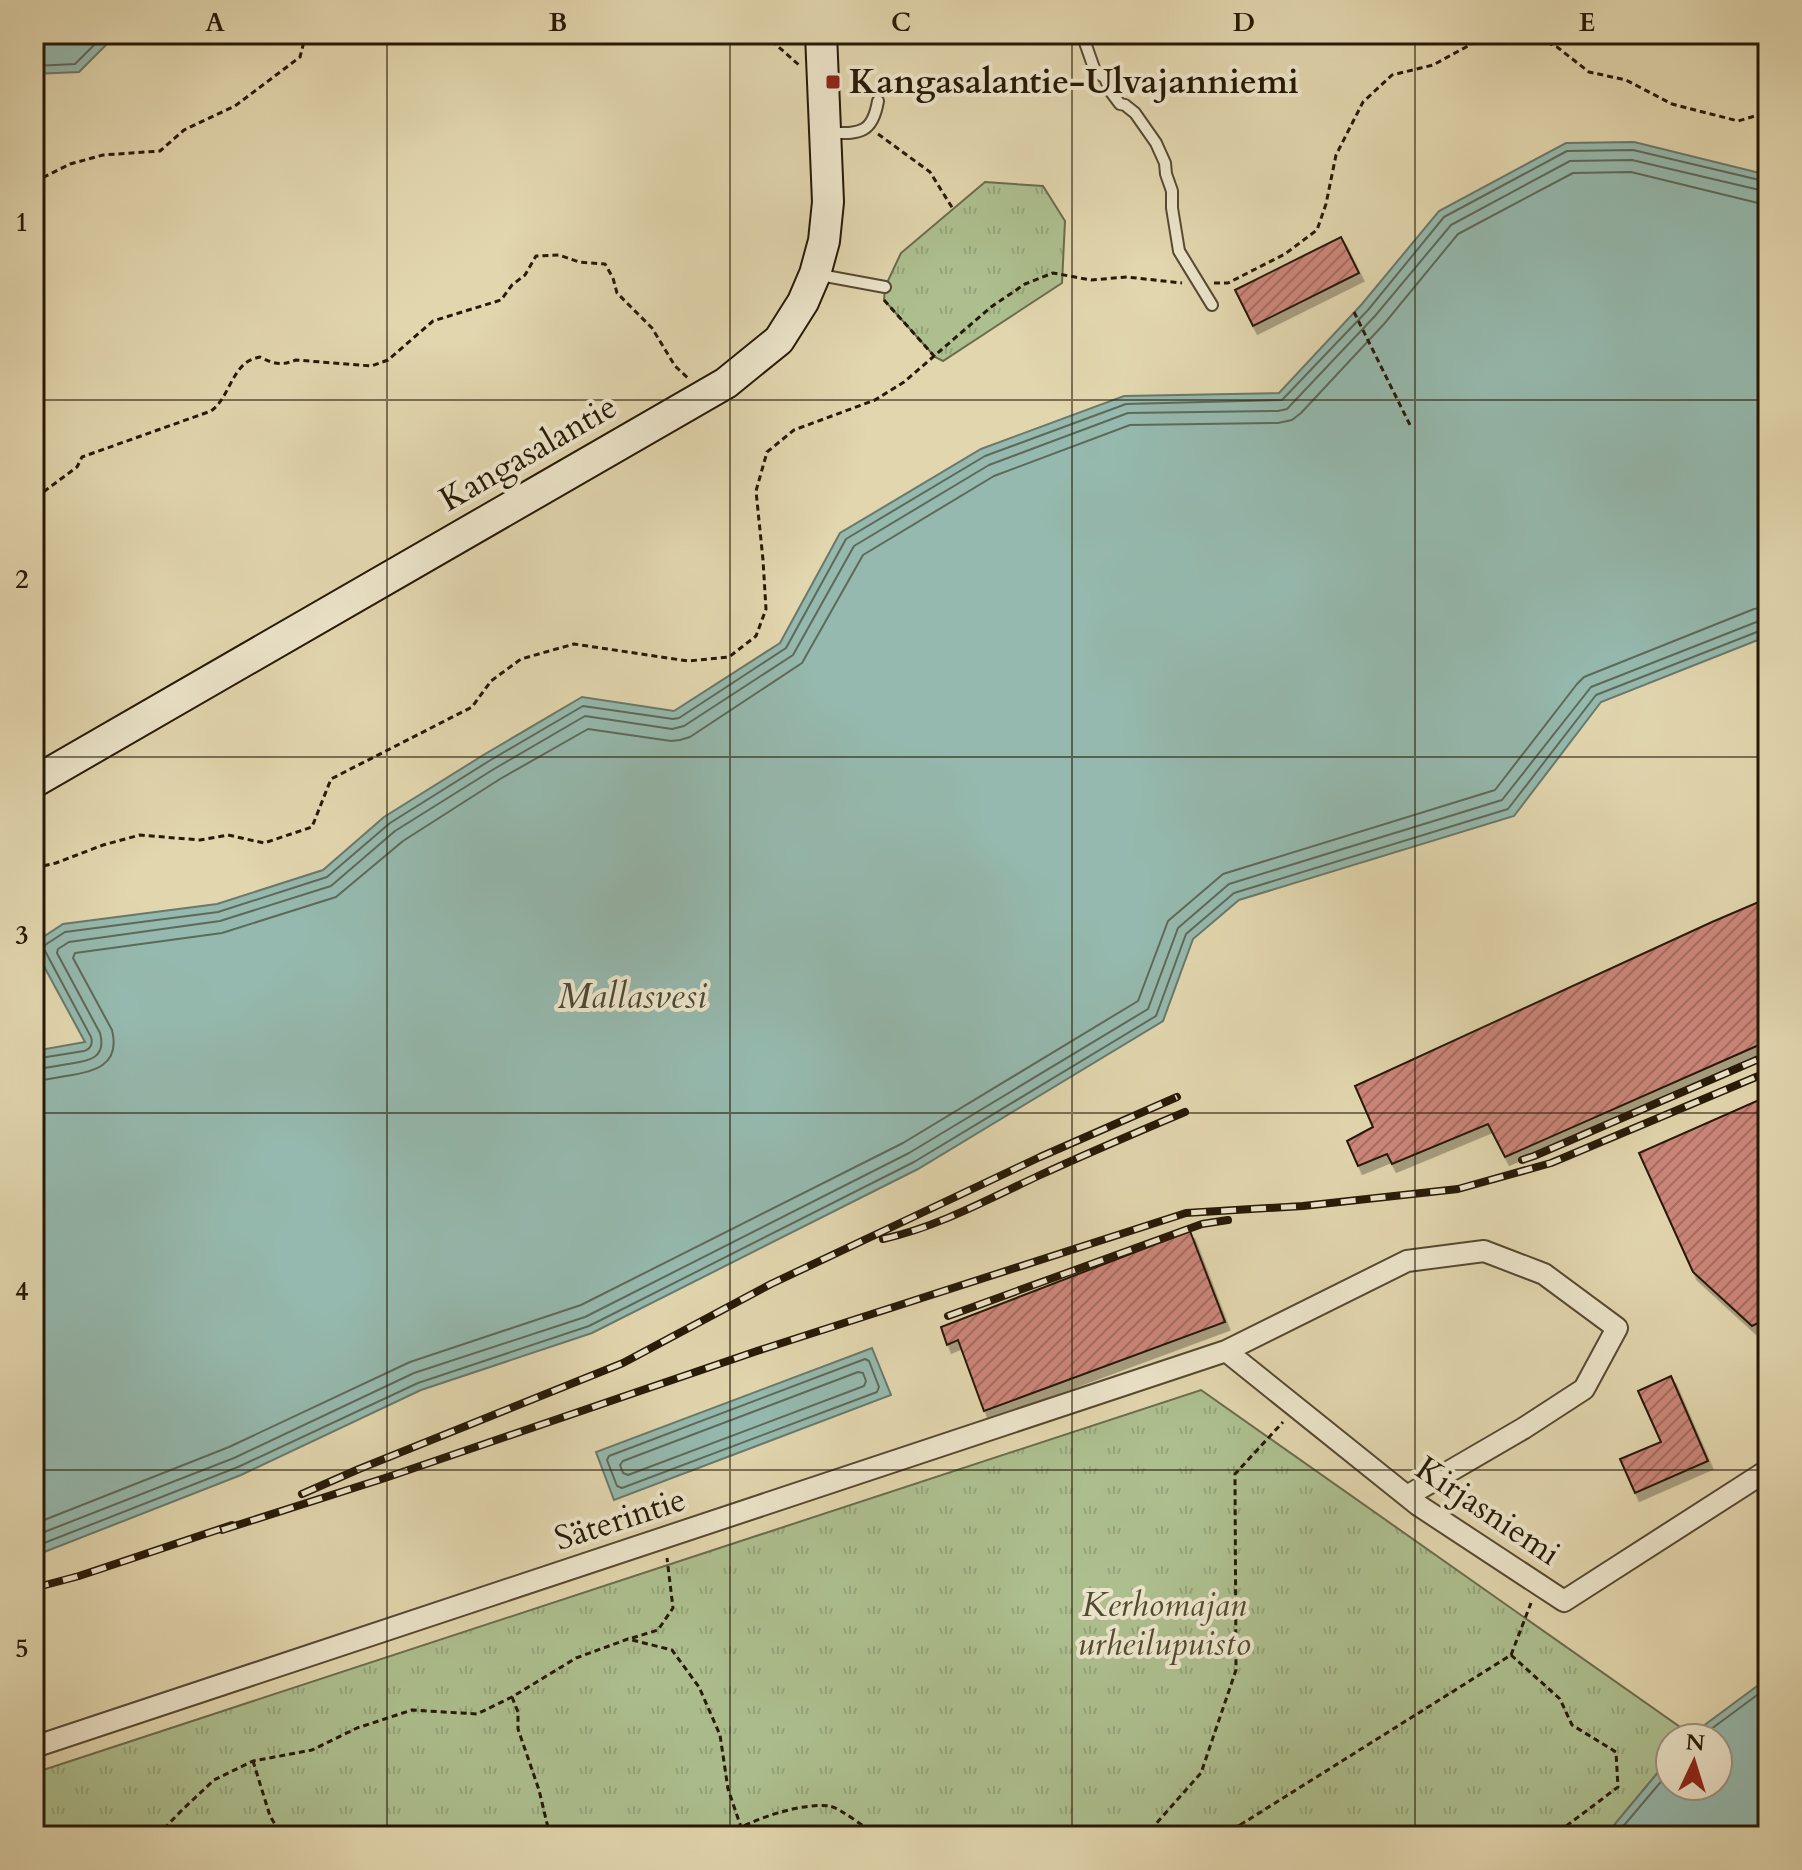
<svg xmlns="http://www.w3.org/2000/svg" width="1802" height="1870" viewBox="0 0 1802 1870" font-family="Cardo,serif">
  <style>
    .grass { fill: url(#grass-tufts); stroke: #6a6c4b; stroke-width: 2 }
    .water { fill: #95b9ae; stroke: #69796b; stroke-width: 2 }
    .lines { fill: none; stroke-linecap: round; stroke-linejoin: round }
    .shore { stroke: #5e695a; stroke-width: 2 }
    .building { fill: url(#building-hatch); stroke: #271907; stroke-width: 2; filter: url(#shadow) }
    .lane-casing { stroke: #564831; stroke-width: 14 }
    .street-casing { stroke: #564831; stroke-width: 24 }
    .secondary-casing { stroke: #271907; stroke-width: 34 }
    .path { stroke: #271907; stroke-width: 3; stroke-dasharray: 6 4; stroke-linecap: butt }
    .lane { stroke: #ece4ca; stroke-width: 10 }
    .street { stroke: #ece4ca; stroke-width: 20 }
    .secondary { stroke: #ece4ca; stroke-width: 30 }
    .rail-casing { stroke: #271907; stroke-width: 8 }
    .rail { stroke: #ece4ca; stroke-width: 5; stroke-dasharray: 15; stroke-linecap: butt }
    .grid { fill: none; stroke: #271907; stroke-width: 2; stroke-opacity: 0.55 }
    .poi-dot { fill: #8f2418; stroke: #ece4ca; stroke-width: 3 }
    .labels { text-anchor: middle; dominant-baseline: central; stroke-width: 8; stroke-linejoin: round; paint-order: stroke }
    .poi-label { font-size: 34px; font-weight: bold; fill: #271907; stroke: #ece4ca; text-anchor: start }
    .street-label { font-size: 34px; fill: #271907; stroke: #ece4ca }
    .park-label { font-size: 34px; font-style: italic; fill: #4f4b30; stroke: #ece4ca }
    .water-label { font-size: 36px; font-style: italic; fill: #484939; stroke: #ece4ca }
    .neatline { fill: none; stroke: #271907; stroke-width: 3 }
    .grid-label { font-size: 26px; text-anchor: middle; font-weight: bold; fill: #271907 }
  </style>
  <defs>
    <pattern id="grass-tufts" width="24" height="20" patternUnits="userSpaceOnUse" patternTransform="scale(2)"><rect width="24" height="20" fill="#adbf8f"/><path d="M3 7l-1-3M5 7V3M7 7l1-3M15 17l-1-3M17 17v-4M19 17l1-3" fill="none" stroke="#95a47a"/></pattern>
    <pattern id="building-hatch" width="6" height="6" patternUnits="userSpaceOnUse" patternTransform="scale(2)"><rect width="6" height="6" fill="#cc867a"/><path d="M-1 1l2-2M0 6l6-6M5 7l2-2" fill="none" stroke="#a66d62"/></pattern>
    <filter id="shadow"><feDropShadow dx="4.5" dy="8" stdDeviation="0" flood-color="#0004"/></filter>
  </defs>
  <rect width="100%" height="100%" fill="#e2d6ae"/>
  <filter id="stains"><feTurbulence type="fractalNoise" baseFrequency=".0025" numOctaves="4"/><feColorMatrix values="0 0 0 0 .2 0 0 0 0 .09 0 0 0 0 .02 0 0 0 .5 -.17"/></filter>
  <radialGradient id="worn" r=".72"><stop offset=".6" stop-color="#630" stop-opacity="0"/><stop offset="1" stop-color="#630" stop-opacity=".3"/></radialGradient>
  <path class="grass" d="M985 182 1043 186 1065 221 1062 283 943 361 935 357 884 300 885 287 901 253Z
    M1201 1390 1690 1734 1687 1738H1670V1758L1605 1836H34V1773Z"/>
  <path class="water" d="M34 34H117L79 72 34 74Z
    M1634 142 1768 175V636L1601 702 1514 816 1239 900 1193 939 1163 1021 918 1169 592 1333 421 1390 241 1475 34 1556V1051L85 1042 34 948V943L63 924 217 904 323 870 384 817 485 754 582 697 674 711 780 643 840 533 981 449 1124 396 1279 393 1362 304 1439 211 1566 143Z
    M872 1348 891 1395 614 1500 596 1452Z
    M1768 1678V1836H1605L1670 1758V1786H1718V1738H1687Z"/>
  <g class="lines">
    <path class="shore" d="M34 66 75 64 105 34
      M34 1059 84 1051C91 1049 93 1043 91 1037L44 949 45 945 65 932 218 912 327 877 390 823 489 761 583 706 673 719 679 718 786 648 846 539 985 456 1126 404 1282 400 1368 310 1444 217 1567 151 1633 150 1768 182
      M34 1069C45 1068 57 1066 68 1064 88 1061 107 1059 100 1033L57 953 58 949 69 942 220 921 331 886 395 831 494 769 585 716 672 729 684 726 793 655 854 546 989 465 1128 413 1278 411 1287 409 1375 316 1451 225 1570 161 1632 160 1768 192
      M34 1081C45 1080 55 1078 66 1076 93 1072 121 1066 112 1030L73 958 75 953 222 933 336 897 403 841 500 779 588 729 671 741 680 740 690 737 802 663 863 555 994 476 1130 425 1278 423 1292 420 1301 413 1384 324 1458 234 1573 173 1631 172 1758 203 1768 204
      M865 1359 869 1361 879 1387 877 1392 622 1488 617 1486 607 1460 609 1456Z
      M858 1372 863 1373 866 1381 864 1386 628 1475 623 1473 620 1465 623 1461Z
      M34 1524 229 1447 410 1362 581 1305 903 1143 1138 1001 1168 921 1223 874 1495 790 1577 684 1584 677 1754 609 1768 607
      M34 1536 234 1458 414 1373 585 1317 909 1153 1148 1009 1178 928 1229 884 1502 800 1591 687 1759 621 1768 619
      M34 1547 238 1467 418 1383 589 1326 914 1162 1156 1016 1186 934 1234 893 1508 809 1596 695 1762 630 1768 629
      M1699 1738 1768 1687
      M1615 1836 1670 1771"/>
  </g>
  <path class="building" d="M1341 237 1359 273 1253 326 1235 290Z
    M1768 898V1041L1505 1157 1488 1124 1392 1164 1387 1154 1358 1166 1347 1141 1373 1127 1355 1086 1712 922Z
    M1768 1096V1318L1752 1326 1693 1272 1639 1153Z
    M1190 1231 1225 1322 984 1411 958 1340 947 1345 941 1327Z
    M1671 1376 1708 1461 1635 1493 1620 1459 1661 1442 1638 1391Z"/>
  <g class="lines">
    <g class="lane-casing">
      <path id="lane" d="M1082 34 1095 71 1105 78 1111 92 1120 104 1125 105 1135 113 1156 143 1165 163 1166 174 1172 191V208L1179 251 1212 305
        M827 133C858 133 872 136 878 101
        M820 275 885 287"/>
    </g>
    <g class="street-casing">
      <path id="street" d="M1226 1351 1418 1505 1564 1601 1768 1470
        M34 1747 1226 1351 1407 1261 1484 1251 1544 1274 1617 1328 1584 1389 1524 1428 1407 1496"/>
    </g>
    <g class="secondary-casing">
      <path id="secondary" d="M34 782 726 383 779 340 803 302 815 274 824 241 828 202 821 34"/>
    </g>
    <path class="path" d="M764 34 799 65
      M1529 34 1557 47 1589 72 1626 80 1672 104 1738 121 1768 112
      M878 134 930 172 953 209
      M34 182 70 164 103 155 160 151 184 130 235 106 300 57 306 34
      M1214 283H1228L1285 254 1317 230 1326 204 1336 155 1363 102 1392 75 1433 65 1477 41 1515 34
      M884 300 935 357
      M1354 312 1410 425
      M34 509 42 493 77 467 82 457 211 411C227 400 231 373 247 362 251 359 256 358 260 357 274 364 281 366 296 360L371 366 388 360 433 321 501 300 512 285 525 275 536 256 559 255 579 262 605 264 613 278 617 293 652 328 675 366 689 379
      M34 868 56 863 103 845 140 835 200 840 228 835 264 843 312 827 331 779 472 707 491 681 521 659 574 644 688 661 729 657 756 636 766 609 763 560 756 491 767 452 794 430 875 400 904 382 991 307 1025 284 1053 273 1091 280 1127 277 1182 283
      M632 1638 658 1630 673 1608 667 1558
      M1511 1655 1560 1699 1572 1725 1616 1752 1618 1787 1553 1836
      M512 1697 518 1712V1729L539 1790 550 1836
      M253 1761 270 1816 282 1836
      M1240 1825 1511 1655 1531 1603
      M157 1836 182 1810 214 1780 253 1761 312 1750 357 1728 412 1710 477 1714 512 1697 576 1658 628 1639 672 1650 699 1687 720 1735 728 1789 744 1836
      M688 1836 700 1831 730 1834C751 1819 804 1802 830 1806 840 1808 867 1829 877 1836
      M1142 1836 1154 1826 1201 1773 1236 1670 1235 1474 1283 1422
      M1217 1836 1240 1825 1291 1836"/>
    <use href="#lane" class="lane"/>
    <use href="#street" class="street"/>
    <use href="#secondary" class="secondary"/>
    <g class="rail-casing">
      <path id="rail" d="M1522 1160 1534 1156 1768 1055
        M883 1239C937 1227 987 1200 1038 1176 1086 1154 1135 1133 1185 1112
        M948 1316 1202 1224 1228 1220
        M302 1494 359 1469 623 1363 771 1284 1040 1157 1177 1097
        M222 1530 385 1478 757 1351 1186 1213 1303 1206 1458 1189 1551 1163 1768 1072
        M34 1588 79 1576 232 1525"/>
    </g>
    <use href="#rail" class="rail"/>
  </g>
  <path class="grid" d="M387 34V1836M730 34V1836M1072 34V1836M1415 34V1836M34 400H1768M34 757H1768M34 1113H1768M34 1470H1768"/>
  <rect class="poi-dot" x="825" y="74" width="16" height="16" rx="4"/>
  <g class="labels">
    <g class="poi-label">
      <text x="849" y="82">Kangasalantie-Ulvajanniemi</text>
    </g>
    <g class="street-label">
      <text transform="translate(528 453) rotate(-30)">Kangasalantie</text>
      <text transform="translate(1488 1511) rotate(34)">Kirjasniemi</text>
      <text transform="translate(620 1519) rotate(-18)">Säterintie</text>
    </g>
    <g class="park-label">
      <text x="1164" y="1605">Kerhomajan<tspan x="1164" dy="39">urheilupuisto</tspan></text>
    </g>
    <g class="water-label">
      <text x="632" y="996">Mallasvesi</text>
    </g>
  </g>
  <rect width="1802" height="1870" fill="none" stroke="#e2d6ae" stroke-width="88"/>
  <g transform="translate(1694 1762) rotate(4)"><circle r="38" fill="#ece4ca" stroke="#9d937c" stroke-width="2"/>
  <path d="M0-6L14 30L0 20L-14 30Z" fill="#8f2418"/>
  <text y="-12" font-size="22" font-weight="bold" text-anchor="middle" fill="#271907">N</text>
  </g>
  <rect x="44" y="44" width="1714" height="1782" class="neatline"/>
  <g class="grid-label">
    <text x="215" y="31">A</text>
    <text x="558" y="31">B</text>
    <text x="901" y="31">C</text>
    <text x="1244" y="31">D</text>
    <text x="1587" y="31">E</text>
    <text x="22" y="231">1</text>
    <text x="22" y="588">2</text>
    <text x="22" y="944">3</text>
    <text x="22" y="1300">4</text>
    <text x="22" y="1657">5</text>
  </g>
  <rect width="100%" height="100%" filter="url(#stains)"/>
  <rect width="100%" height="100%" fill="url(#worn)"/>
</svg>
